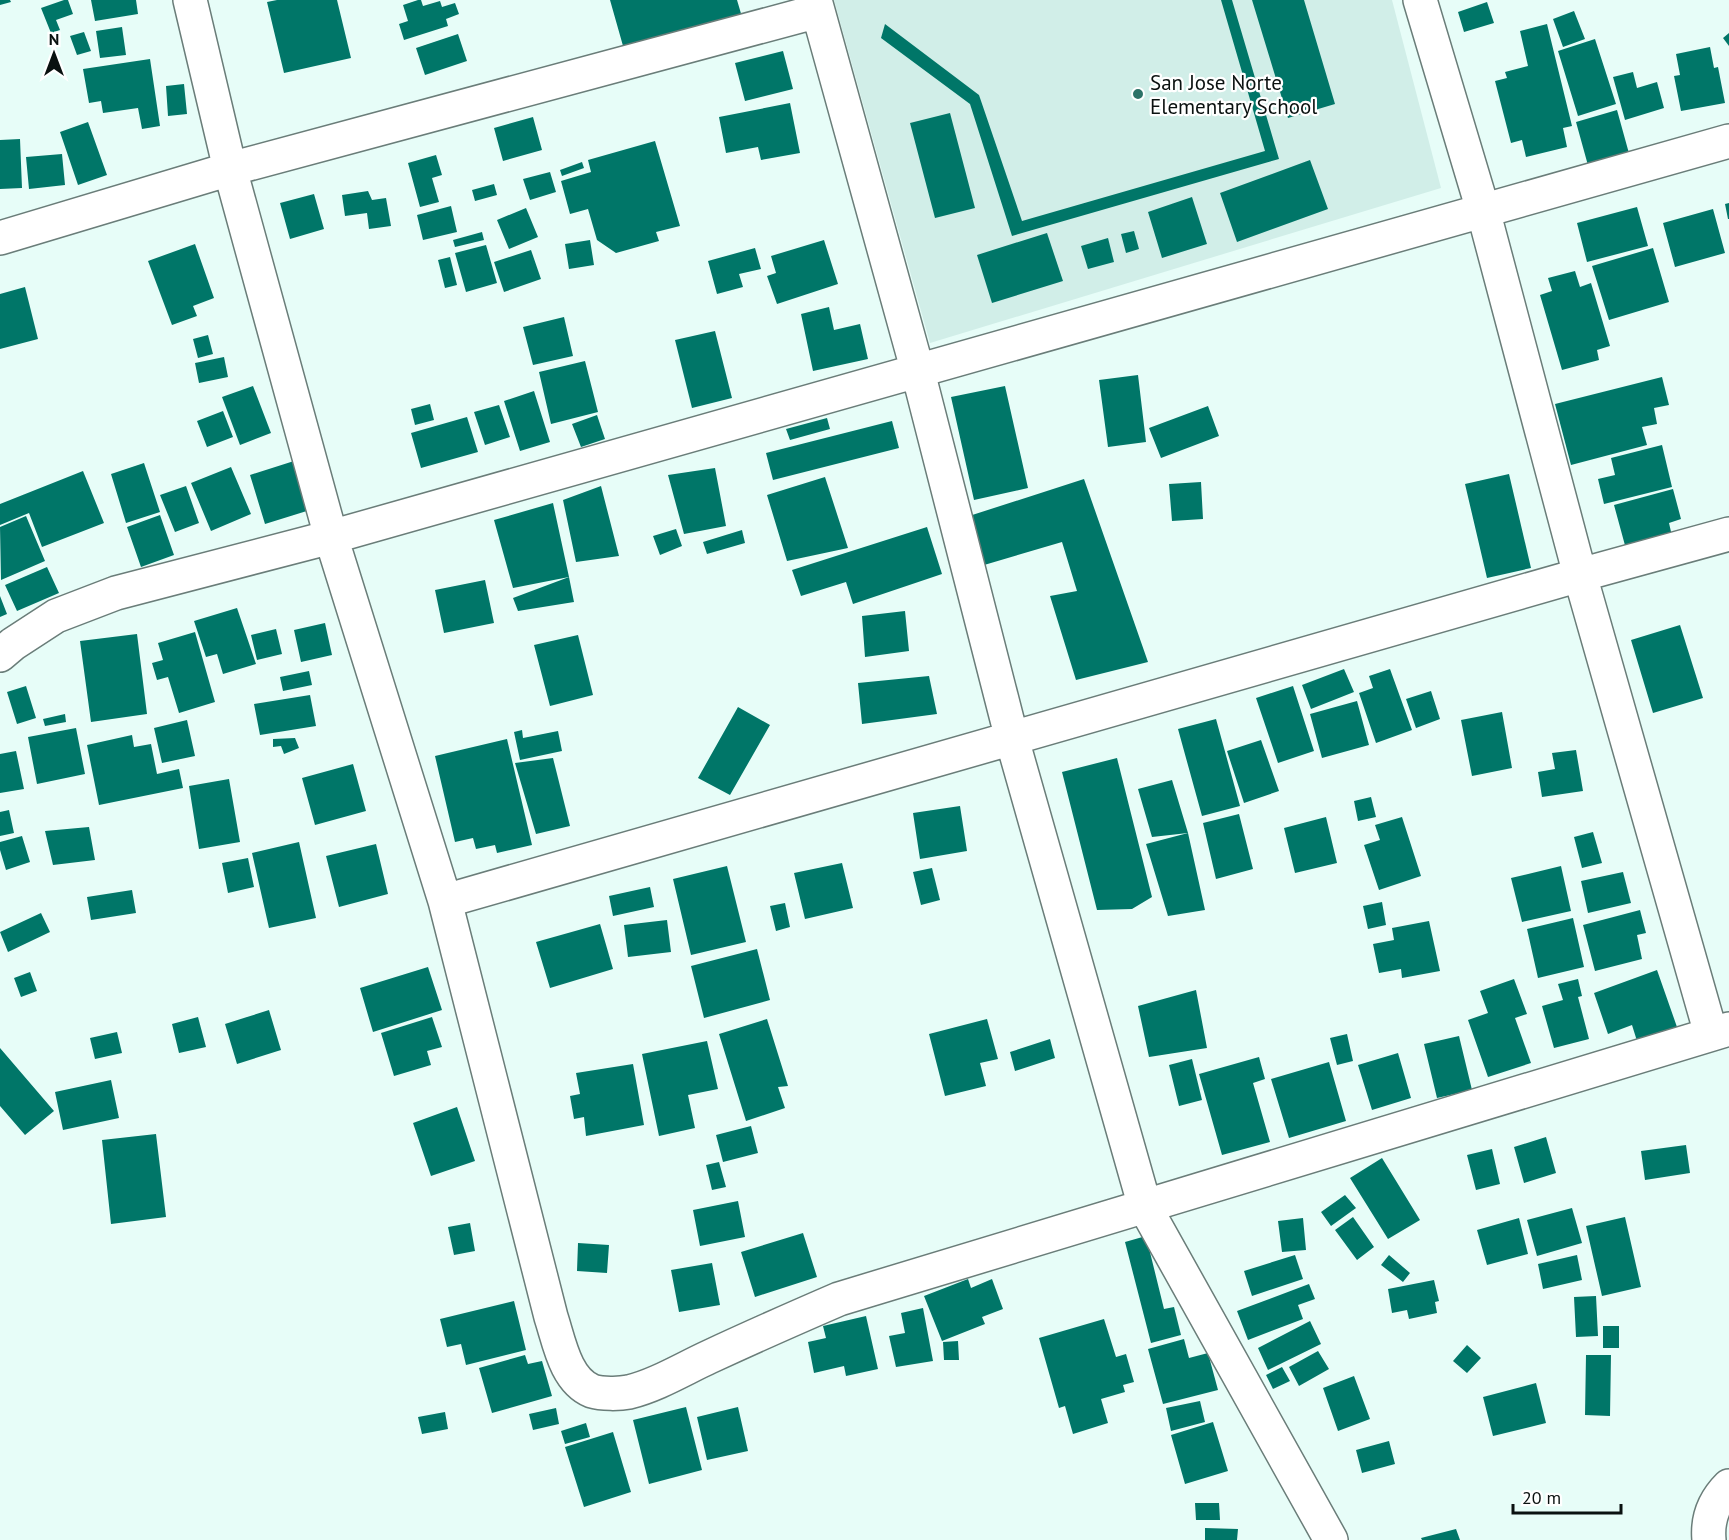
<svg xmlns="http://www.w3.org/2000/svg" width="1729" height="1540" viewBox="0 0 1729 1540" font-family="'PT Sans',sans-serif">
  <style>
    .built { fill: #d1eee8 }
    .building { fill: #007668 }
    .lines { fill: none; stroke-linecap: round; stroke-linejoin: round }
    .minor-casing { stroke: #6a7d79; stroke-width: 36 }
    .minor { stroke: #fff; stroke-width: 33 }
    .poi-dot { fill: #2d7267; stroke: #fff; stroke-width: 2 }
    .labels { text-anchor: middle; dominant-baseline: central; stroke-width: 4.5; stroke-linejoin: round; paint-order: stroke }
    .poi-label { font-size: 21px; fill: #0a1110; stroke: #fff; text-anchor: start }
  </style>
  <rect width="100%" height="100%" fill="#e7fdf8"/>
  <path class="built" d="M834 0H1392L1441 188 930 343Z"/>
  <path class="building" d="M0 0H10L11 2 0 5Z
    M64 0H68L73 14 56 20 60 30 51 33 41 8Z
    M91 0H136L138 14 95 21Z
    M277 0H337L351 58 284 73 267 2Z
    M418 0H421L423 6 440 1 442 7 455 3 459 14 446 19 448 26 404 40 399 24 408 21 403 5Z
    M610 0H737L745 27 627 60Z
    M1221 0H1232L1279 159 1012 236 970 104 881 38 885 24 979 95 1022 221 1265 151Z
    M1252 0H1304L1335 104 1288 118Z
    M1487 2 1494 23 1464 32 1458 12Z
    M1574 11 1585 39 1563 47 1553 19Z
    M1547 24 1572 126 1563 128 1567 147 1526 157 1522 140 1511 143 1495 81 1507 78 1505 72 1528 66 1520 31Z
    M122 27 126 55 100 58 96 31Z
    M84 32 91 51 77 55 70 36Z
    M1729 33V46L1723 38Z
    M458 34 467 61 425 75 416 48Z
    M1595 39 1616 104 1578 116 1558 51Z
    M1710 47 1714 68 1718 67 1725 103 1681 111 1674 76 1680 75 1676 54Z
    M783 51 793 89 745 101 735 63Z
    M150 59 160 126 142 129 138 108 103 113 101 101 89 103 83 69Z
    M1633 72 1637 88 1657 82 1664 108 1625 120 1613 77Z
    M184 84 187 114 168 116 166 86Z
    M790 103 800 153 761 160 758 147 726 153 719 117Z
    M1617 110 1630 157 1589 169 1576 122Z
    M950 113 975 208 935 218 910 123Z
    M533 117 542 150 503 161 494 128Z
    M88 122 107 175 78 185 60 132Z
    M20 139 22 188 0 189V140Z
    M655 141 680 226 656 232 659 241 616 253 597 240 588 209 570 214 561 181 591 172 588 160Z
    M62 154 65 185 29 189 26 157Z
    M436 155 442 175 432 178 439 202 420 207 408 163Z
    M1310 160 1328 209 1237 242 1220 193Z
    M582 162 584 168 562 176 560 170Z
    M550 172 556 192 530 200 523 179Z
    M494 184 497 195 475 201 472 190Z
    M368 191 372 200 386 198 391 226 369 229 367 213 345 216 342 195Z
    M314 194 324 229 290 239 280 203Z
    M1192 197 1207 244 1162 258 1148 212Z
    M1729 203V219H1728L1725 204Z
    M451 206 457 232 423 240 417 215Z
    M1637 207 1648 246 1587 262 1577 223Z
    M526 208 538 237 509 249 497 220Z
    M1713 209 1725 253 1675 267 1663 223Z
    M1134 231 1139 249 1126 253 1121 234Z
    M482 232 484 240 455 247 453 240Z
    M1047 233 1063 281 992 303 977 255Z
    M1108 238 1114 262 1088 269 1081 246Z
    M590 240 594 265 569 269 565 244Z
    M824 240 838 284 777 304 767 276 776 273 771 256Z
    M195 244 214 298 193 306 197 316 172 325 148 261Z
    M486 245 497 283 466 292 455 253Z
    M755 248 761 269 739 274 743 287 717 294 708 261Z
    M1653 248 1669 302 1609 320 1592 266Z
    M531 250 541 279 504 292 494 262Z
    M450 257 457 285 445 288 438 260Z
    M1575 271 1580 287 1591 283 1610 346 1597 350 1599 360 1562 370 1540 295 1552 291 1548 278Z
    M25 287 38 339 0 349V294Z
    M829 307 834 330 860 324 868 359 813 371 801 314Z
    M564 317 573 356 533 365 523 327Z
    M715 331 732 398 692 408 675 340Z
    M208 335 213 354 198 358 193 339Z
    M224 357 228 377 199 383 195 363Z
    M585 361 598 412 551 424 539 372Z
    M1138 375 1146 442 1108 447 1099 380Z
    M1662 377 1669 405 1654 408 1657 424 1642 427 1647 445 1571 465 1555 404Z
    M253 386 271 433 240 445 222 397Z
    M1005 386 1028 488 974 500 951 397Z
    M534 391 550 442 520 451 504 401Z
    M430 404 434 420 415 425 411 409Z
    M499 405 510 437 485 445 474 412Z
    M1208 406 1219 436 1161 458 1149 428Z
    M223 411 233 437 207 447 197 421Z
    M597 415 605 439 581 447 572 424Z
    M467 417 478 452 421 468 411 433Z
    M827 418 830 429 790 440 786 429Z
    M892 421 899 448 773 480 766 453Z
    M1662 445 1672 487 1604 504 1598 479 1615 475 1611 458Z
    M294 461 310 510 265 524 250 475Z
    M144 463 160 512 126 523 111 474Z
    M231 467 251 514 211 531 191 483Z
    M715 468 726 526 684 534 668 475Z
    M83 471 104 523 42 547 29 513 0 525V504Z
    M1509 474 1531 568 1487 578 1465 484Z
    M825 477 848 548 787 561 767 495Z
    M1084 479 1148 662 1076 680 1050 596 1077 591 1062 542 974 568 966 517Z
    M1201 482 1203 519 1172 521 1169 484Z
    M186 486 199 523 175 532 160 495Z
    M601 486 619 556 576 562 563 500Z
    M1673 489 1681 519 1669 523 1672 536 1626 549 1614 505Z
    M553 503 569 577 574 602 518 611 513 598 569 577 513 588 494 520Z
    M160 515 174 555 141 567 127 527Z
    M26 516 45 561 1 580 0 527Z
    M927 527 942 574 853 604 846 582 801 596 792 570Z
    M676 529 682 546 660 555 653 536Z
    M742 530 745 543 707 554 703 542Z
    M47 567 59 593 17 611 5 585Z
    M485 580 494 623 444 633 435 590Z
    M0 596 7 614 0 617Z
    M237 608 256 664 223 674 217 654 206 657 194 621Z
    M905 611 909 651 865 657 862 616Z
    M325 623 332 655 301 662 294 630Z
    M1680 625 1703 698 1653 713 1631 640Z
    M276 629 282 654 257 660 251 635Z
    M195 632 215 702 179 713 168 677 157 680 152 663 163 660 158 643Z
    M137 634 147 714 91 722 80 641Z
    M578 635 593 695 550 706 534 645Z
    M1344 669 1354 692 1311 709 1302 685Z
    M1390 669 1412 730 1376 743 1359 693 1373 688 1369 676Z
    M309 671 312 685 283 691 280 677Z
    M929 676 937 714 862 724 858 683Z
    M26 686 36 718 17 724 7 692Z
    M1293 686 1314 751 1278 763 1256 698Z
    M1431 691 1440 719 1416 728 1406 699Z
    M310 695 316 726 260 735 254 704Z
    M1357 701 1369 745 1322 758 1310 714Z
    M738 707 770 725 730 795 698 778Z
    M1502 712 1512 768 1472 776 1461 720Z
    M65 714 66 722 45 726 43 719Z
    M1216 719 1240 806 1202 816 1178 729Z
    M187 720 195 756 162 763 154 728Z
    M76 728 85 774 37 784 28 737Z
    M522 730 523 738 558 731 562 751 520 760 514 732Z
    M132 735 134 747 151 744 157 774 179 769 183 788 99 805 87 745Z
    M295 738 299 748 284 754 281 746 273 747V739Z
    M507 739 532 845 497 853 495 845 476 849 473 838 455 842 435 756Z
    M1261 740 1279 791 1244 803 1227 751Z
    M1576 750 1583 791 1542 797 1538 772 1555 769 1552 753Z
    M16 751 24 789 0 793V754Z
    M553 758 570 826 536 834 515 763Z
    M1117 758 1152 897 1132 909 1097 910 1062 772Z
    M353 764 366 811 315 825 302 778Z
    M229 779 240 842 199 849 189 786Z
    M1172 780 1188 833 1152 837 1138 789Z
    M1371 797 1376 817 1358 821 1354 801Z
    M960 806 967 851 920 859 913 813Z
    M9 810 14 833 0 836V812Z
    M1239 814 1253 869 1216 879 1203 823Z
    M1326 817 1337 863 1295 873 1284 828Z
    M1402 817 1421 876 1379 890 1364 845 1380 840 1375 825Z
    M89 827 95 860 53 865 45 831Z
    M1593 832 1602 863 1582 868 1574 837Z
    M1188 833 1205 910 1168 916 1146 844Z
    M22 836 30 862 6 870 0 850V842Z
    M299 842 316 918 269 928 252 853Z
    M376 844 388 894 339 907 326 856Z
    M248 858 254 887 228 893 222 863Z
    M842 863 853 908 805 919 794 873Z
    M727 866 746 942 691 955 673 879Z
    M1561 866 1571 911 1522 922 1511 878Z
    M932 868 940 900 921 905 913 872Z
    M1623 872 1631 903 1588 913 1581 881Z
    M650 887 654 907 613 916 609 896Z
    M132 890 136 913 91 920 87 897Z
    M1382 902 1386 925 1368 929 1363 906Z
    M785 903 790 927 776 931 770 906Z
    M1640 910 1646 933 1637 935 1642 959 1595 971 1583 925Z
    M41 913 50 932 8 952 0 932Z
    M1573 918 1584 967 1538 978 1527 929Z
    M667 920 671 952 628 957 624 925Z
    M1429 921 1440 971 1402 978 1401 969 1379 973 1373 944 1394 940 1392 928Z
    M600 924 613 969 550 988 536 942Z
    M757 949 770 1000 704 1018 691 966Z
    M428 967 442 1010 373 1032 360 988Z
    M1657 970 1677 1027 1637 1041 1632 1025 1608 1034 1594 993Z
    M30 972 37 991 21 997 14 978Z
    M1514 979 1527 1014 1515 1018 1531 1063 1488 1077 1468 1020 1488 1013 1480 991Z
    M1578 979 1582 996 1578 997 1589 1039 1554 1048 1542 1006 1563 1000 1558 984Z
    M1196 990 1207 1048 1149 1057 1138 1006Z
    M269 1010 281 1050 237 1064 225 1024Z
    M198 1017 206 1047 179 1053 172 1024Z
    M432 1017 442 1047 427 1051 431 1065 394 1076 381 1033Z
    M767 1019 788 1086 778 1087 785 1108 746 1121 719 1034Z
    M987 1019 998 1059 980 1063 986 1086 945 1096 929 1034Z
    M117 1032 122 1053 95 1059 90 1038Z
    M1347 1034 1353 1061 1337 1065 1330 1038Z
    M1459 1036 1472 1090 1437 1098 1424 1044Z
    M1050 1039 1055 1058 1015 1071 1010 1052Z
    M707 1041 718 1089 688 1095 695 1128 659 1136 642 1054Z
    M0 1048 54 1111 25 1135 0 1106Z
    M1398 1053 1411 1098 1372 1110 1358 1065Z
    M1259 1057 1265 1079 1253 1083 1270 1142 1222 1155 1199 1074Z
    M1192 1059 1202 1100 1179 1106 1169 1065Z
    M1329 1062 1346 1121 1289 1138 1271 1079Z
    M633 1064 644 1125 586 1136 584 1117 574 1119 570 1096 580 1094 576 1073Z
    M111 1080 119 1118 63 1130 55 1092Z
    M457 1107 475 1161 431 1176 413 1123Z
    M751 1126 758 1153 723 1162 716 1135Z
    M156 1134 166 1217 111 1224 102 1140Z
    M1546 1137 1556 1173 1524 1183 1514 1147Z
    M1686 1145 1690 1173 1645 1180 1641 1151Z
    M1492 1149 1500 1184 1476 1190 1467 1155Z
    M1382 1158 1420 1220 1388 1239 1350 1178Z
    M719 1162 726 1187 712 1190 706 1165Z
    M1345 1195 1356 1208 1331 1226 1321 1212Z
    M738 1201 745 1237 700 1246 693 1210Z
    M1572 1208 1582 1243 1537 1256 1527 1220Z
    M1353 1217 1374 1247 1357 1260 1335 1230Z
    M1625 1217 1641 1287 1602 1296 1586 1226Z
    M1303 1218 1306 1250 1282 1252 1278 1221Z
    M1519 1218 1528 1254 1487 1265 1477 1230Z
    M470 1223 475 1251 454 1255 448 1227Z
    M803 1233 817 1277 755 1297 741 1252Z
    M1146 1236 1164 1309 1174 1307 1181 1335 1151 1343 1125 1242Z
    M578 1243 609 1245 607 1273 577 1271Z
    M1295 1255 1303 1279 1252 1296 1244 1271Z
    M1389 1255 1410 1273 1403 1282 1381 1265Z
    M1577 1255 1582 1280 1543 1289 1538 1264Z
    M712 1263 720 1305 679 1312 671 1270Z
    M968 1279 971 1288 992 1279 1003 1309 982 1317 985 1324 942 1341 924 1296Z
    M1434 1280 1439 1301 1435 1302 1437 1313 1409 1319 1407 1310 1392 1313 1388 1289Z
    M1309 1284 1315 1299 1298 1305 1303 1319 1248 1340 1237 1311Z
    M1596 1296 1598 1336 1576 1337 1574 1297Z
    M514 1301 526 1350 466 1365 461 1344 447 1347 440 1319Z
    M923 1308 933 1361 896 1367 889 1336 905 1333 901 1313Z
    M866 1316 878 1369 846 1376 844 1366 814 1373 808 1342 826 1338 823 1326Z
    M1104 1319 1116 1357 1126 1354 1134 1382 1123 1385 1125 1392 1101 1399 1108 1423 1073 1434 1065 1406 1059 1408 1039 1338Z
    M1310 1321 1321 1344 1268 1370 1258 1348Z
    M1603 1326H1619V1348H1603Z
    M1184 1339 1189 1358 1208 1353 1218 1390 1163 1404 1148 1349Z
    M958 1341 959 1360H944L943 1342Z
    M1467 1345 1481 1358 1467 1373 1453 1361Z
    M1318 1351 1329 1369 1299 1386 1289 1367Z
    M525 1355 528 1364 542 1361 552 1396 492 1413 479 1368Z
    M1586 1355H1611L1610 1416 1585 1415Z
    M1282 1367 1290 1381 1273 1389 1266 1375Z
    M1354 1376 1370 1419 1338 1431 1323 1388Z
    M1536 1383 1546 1423 1493 1436 1483 1397Z
    M1200 1401 1205 1422 1171 1431 1166 1408Z
    M686 1407 702 1470 649 1484 633 1420Z
    M738 1407 748 1451 707 1460 697 1417Z
    M556 1408 559 1424 533 1430 529 1414Z
    M445 1412 448 1429 422 1434 418 1417Z
    M1213 1422 1228 1471 1185 1484 1171 1435Z
    M586 1423 590 1437 565 1444 561 1431Z
    M613 1432 631 1492 584 1507 565 1447Z
    M1389 1441 1395 1464 1362 1473 1356 1450Z
    M1195 1503H1219L1220 1520H1196Z
    M1205 1528 1238 1529 1237 1540H1205Z
    M1456 1529 1460 1540H1422L1421 1538Z"/>
  <g class="lines">
    <g class="minor-casing">
      <path id="minor" d="M190 0 230 169 331 537 445 901 551 1317C559 1341 565 1380 592 1391 602 1394 619 1394 629 1392 657 1385 683 1369 709 1357 752 1337 795 1318 839 1299L1729 1029
        M815 0 918 372 1012 739 1145 1207 1331 1540
        M1420 0 1483 210 1580 575 1711 1034
        M0 238 230 169 818 11
        M0 655 13 644 56 616 116 593 331 537 1729 141
        M445 901 1580 575 1729 534
        M1709 1540C1707 1519 1714 1501 1729 1486"/>
    </g>
    <use href="#minor" class="minor"/>
  </g>
  <circle class="poi-dot" cx="1138" cy="94" r="6"/>
  <g class="labels">
    <g class="poi-label">
      <text x="1150" y="82">San Jose Norte<tspan x="1150" dy="24">Elementary School</tspan></text>
    </g>
  </g>
  <g transform="translate(54 54)" stroke="#ffffff" stroke-width="4.5" paint-order="stroke">
  <path d="M0-4.5L10 22L0 15L-10 22Z" fill="#0a1110"/>
  <text y="-9" font-size="16" font-weight="bold" text-anchor="middle" fill="#0a1110">N</text>
  </g>
  <path d="M1513 1504v9h108v-9" fill="none" stroke="#0a1110" stroke-width="3"/>
  <text x="1522" y="1504" font-size="18" fill="#0a1110" stroke="#ffffff" stroke-width="4.5" paint-order="stroke">20 m</text>
</svg>
